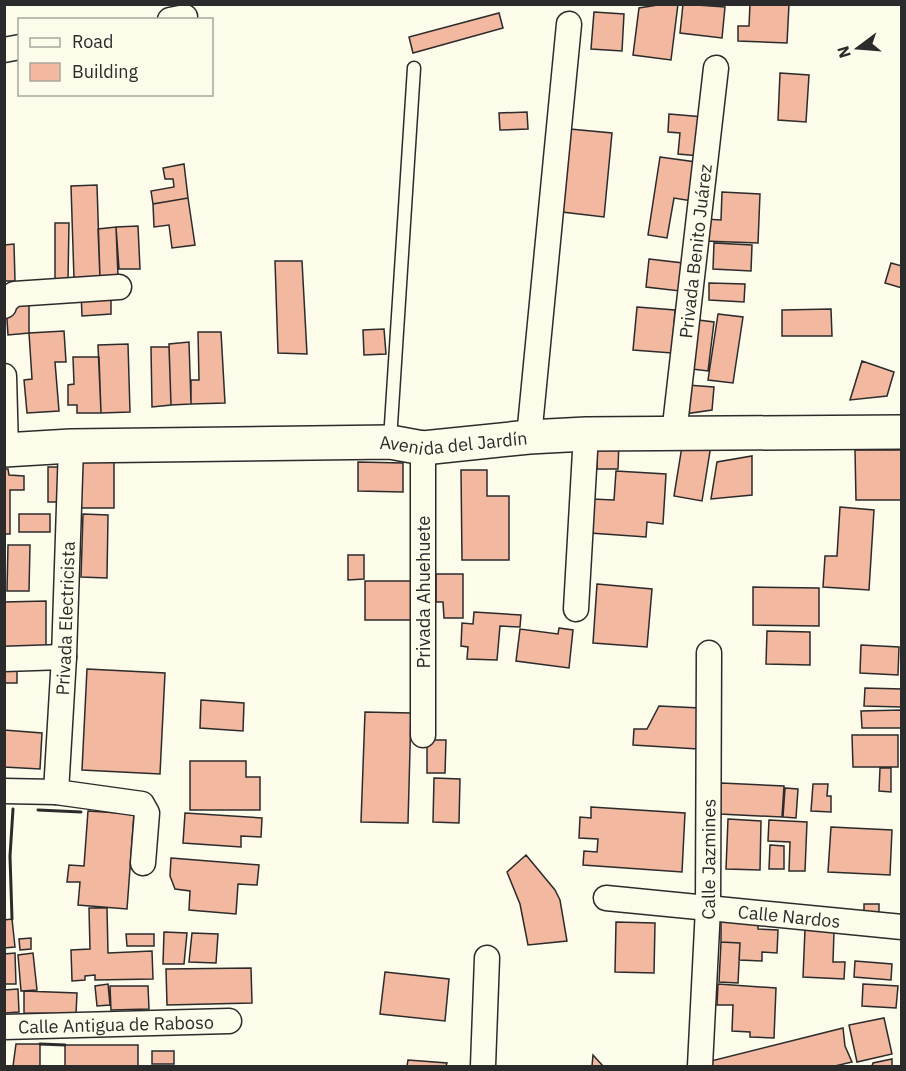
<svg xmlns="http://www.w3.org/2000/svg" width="906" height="1071" viewBox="0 0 906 1071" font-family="'IBM Plex Sans',sans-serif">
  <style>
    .building { fill: #f2b8a0; stroke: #2b2b2b; stroke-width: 1.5 }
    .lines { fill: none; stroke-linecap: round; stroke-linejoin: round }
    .service-casing { stroke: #2b2b2b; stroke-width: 15 }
    .minor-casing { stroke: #2b2b2b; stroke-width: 27 }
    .secondary-casing { stroke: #2b2b2b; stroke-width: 36 }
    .service { stroke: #fdfbea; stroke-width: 12 }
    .minor { stroke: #fdfbea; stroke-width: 24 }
    .secondary { stroke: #fdfbea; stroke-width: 33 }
    .wall { stroke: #2b2b2b; stroke-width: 3 }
    .labels { text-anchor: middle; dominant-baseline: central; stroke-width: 4.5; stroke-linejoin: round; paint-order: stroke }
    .street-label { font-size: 18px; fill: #2b2b2b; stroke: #fdfbea }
  </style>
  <rect width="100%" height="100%" fill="#fdfbea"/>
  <path class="building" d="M664 4H678L671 60 633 55 639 8Z
    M683 4 725 7 722 38 680 33Z
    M750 4H789L787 43 738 41V26H749Z
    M594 12 624 14 622 51 591 49Z
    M499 13 503 28 413 53 409 37Z
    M780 73 809 75 806 122 778 120Z
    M527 112 528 129 500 130 499 113Z
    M669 114 704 117 700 156 678 154 680 133 668 132Z
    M570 129 612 133 604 217 562 212Z
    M660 157 696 162 699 202 674 198 667 238 648 235Z
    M184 164 188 198 153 204 151 191 174 187 173 179H165L163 168Z
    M97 185 100 278 74 279 71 186Z
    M722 192 760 194 758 243 704 241 705 219 721 220Z
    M188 198 195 245 172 248 169 225 154 227 153 204Z
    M55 223H69L68 280H55Z
    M138 226 140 269H119L116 227Z
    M116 227 118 276 100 278 98 229Z
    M714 243 752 245 751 271 713 269Z
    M14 244 15 281H4V245Z
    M649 259 683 263 680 291 646 287Z
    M275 261H302L307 354 278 353Z
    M891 263 902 266V288L885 283Z
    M709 283 745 284 744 302 709 300Z
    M111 290V314L82 316 81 292Z
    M29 302V333L8 335 6 304Z
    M637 307 675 310 672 353 633 350Z
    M831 309 832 336H782V310Z
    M718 314 743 317 733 383 708 380Z
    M690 319 714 322 708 371 684 368Z
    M384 329 386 354 364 355 363 330Z
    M64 331 66 362H55L59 411 27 413 24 380 32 379 29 333Z
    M198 332H221L225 403 191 404V380H199Z
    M189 342 191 404 171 405 169 344Z
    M128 344 130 412 101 413 98 345Z
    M151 347H169L171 405 152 407Z
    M73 357H99L101 413H77V405H68V385L74 384Z
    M862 361 894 372 887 396 850 400Z
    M687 385 714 387 712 410 684 414Z
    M683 440 711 445 702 501 674 496Z
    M597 441H619L618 469H597Z
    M855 450H902V500H856Z
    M752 456V495L711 499 717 462Z
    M76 462H114V508H76Z
    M358 462 403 463V492L358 491Z
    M48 467H66V502H48Z
    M4 469H8L9 475 24 476V490H10V534H4Z
    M461 470H487V496H509V560H462Z
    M616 471 666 474 663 524 647 522 646 537 590 533 592 499 614 500Z
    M840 507 874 510 869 590 823 587 825 556H837Z
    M19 514H50V532H19Z
    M83 514 108 515 107 578 81 577Z
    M8 545H30L29 591H7Z
    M348 555H364V579L348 580Z
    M436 574H463V618H444L443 602H436Z
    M365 581H417L418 620H365Z
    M597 584 652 589 647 647 593 643Z
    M753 587 819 588V626L753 625Z
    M46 601V652H4V602Z
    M474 612 521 615 520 627 500 626 497 660 467 659 468 647 461 646 462 623 473 624Z
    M559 628 573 630 569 668 516 661 520 629 558 634Z
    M767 631 810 632V665L766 664Z
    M861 645 899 647 898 675 860 673Z
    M4 665H17V683H4Z
    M87 669 165 673 160 774 82 770Z
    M865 688 902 689V707L864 706Z
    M201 700 244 703 243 731 200 728Z
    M659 706 700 708 698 749 633 745 634 729H647Z
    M902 710V728H862L861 711Z
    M365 712 411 713 408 823 361 822Z
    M4 730 42 733 40 769 4 767Z
    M852 735H898V767H853Z
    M427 740H446L445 773H427Z
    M190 761H246V777H260V810H190Z
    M880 768H891V792L879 791Z
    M434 778 460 779 459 823 433 822Z
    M721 783 784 786 782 817 720 814Z
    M813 784H828L827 796H831V812L811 811Z
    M785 788 798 789 796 818 783 817Z
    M591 807 685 813 682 872 583 865 584 851 597 852 598 839 579 838 580 817 591 818Z
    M88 811 134 814 127 909 78 905 80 882H67L69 865 84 866Z
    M185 813 262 818 261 837 241 836V847L183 843Z
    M728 819 761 821 760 870 726 869Z
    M769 820 807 822 805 871H789L790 842 768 841Z
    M831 827 892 830 890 875 828 872Z
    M770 845 784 846V869H769Z
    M526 855 555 890 560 900 567 941 528 945 520 904 507 872Z
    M171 858 259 865 257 885 238 884 236 914 189 910 190 891 175 889 170 876Z
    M864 904H879V919H864Z
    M89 908H107L108 953 152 951 153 979 95 980V975L85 976V980L72 981 71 950 90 949Z
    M721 914 758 916V929L778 930 777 953 762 952V961L739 960 740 943 721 942Z
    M12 919 15 947 4 948V920Z
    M616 922 655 923 654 973 615 972Z
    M805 929 834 931 833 962H845L844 979 803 977Z
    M164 932 187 933 184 964H163Z
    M192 933 218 934 216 963 189 962Z
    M126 934H154V946H127Z
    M31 938V949L20 950 19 939Z
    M721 942 740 943 738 983 719 982Z
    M15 953 16 984H4V954Z
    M33 953 37 990 21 991 18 955Z
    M855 961 892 964 891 980 854 977Z
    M251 968 252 1003 167 1005 166 969Z
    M385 972 449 979 445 1021 380 1014Z
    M108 984 110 1005 97 1006 95 986Z
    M718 984 776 988 774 1038 750 1037V1032L732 1031 733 1005H717Z
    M863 984 898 986 896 1008 862 1006Z
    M110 986H148L149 1009 111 1010Z
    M18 989 19 1012 5 1013 4 990Z
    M24 991 77 993 76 1014 24 1013Z
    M884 1018 892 1054 857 1062 849 1025Z
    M843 1028 845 1046 852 1062 835 1066H708L707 1062Z
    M16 1044H40V1066H13Z
    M65 1045H138V1066H65Z
    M152 1051H174V1064H152Z
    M593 1055 603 1066H592Z
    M892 1059V1066H872L873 1063Z
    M408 1060 447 1063 446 1066H407Z"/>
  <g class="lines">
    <g class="service-casing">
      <path id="service" d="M390 440 414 68"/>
    </g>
    <g class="minor-casing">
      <g id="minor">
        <path d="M170 20 185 17"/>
        <path d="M4 50 20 47"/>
        <path d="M4 306 5 302 14 294 119 287"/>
        <path d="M4 376 6 450"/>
        <path id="s1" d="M674 434 716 68"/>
        <path d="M529 437 569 24"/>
        <path d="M423 448V735"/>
        <path d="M576 609 586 434"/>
        <path d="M4 659 64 657"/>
        <path d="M4 791 56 792 142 804 147 813 143 863"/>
        <path id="s2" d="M56 792 64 657 71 446"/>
        <path id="s3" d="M606 898 902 927"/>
        <path id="s4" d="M4 1027 229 1021"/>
        <path d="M483 1066 487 958"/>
        <path id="s5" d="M700 1066 708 908 709 653"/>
      </g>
    </g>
    <g class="secondary-casing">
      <g id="secondary">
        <path id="s6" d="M4 450 71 446 390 442 423 448 529 437 586 434 902 432"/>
      </g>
    </g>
    <use href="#service" class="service"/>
    <use href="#minor" class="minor"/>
    <use href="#secondary" class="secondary"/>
    <path class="wall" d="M38 810 81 812
      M12 919 10 856 13 809
      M40 1044 65 1045"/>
  </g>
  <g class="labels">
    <g class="street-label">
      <text stroke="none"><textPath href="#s1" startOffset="184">Privada Benito Juárez</textPath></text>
      <text stroke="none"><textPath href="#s6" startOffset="450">Avenida del Jardín</textPath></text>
      <text transform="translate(423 592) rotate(-90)">Privada Ahuehuete</text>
      <text stroke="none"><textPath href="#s2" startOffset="174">Privada Electricista</textPath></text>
      <text stroke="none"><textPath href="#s5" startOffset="207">Calle Jazmines</textPath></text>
      <text stroke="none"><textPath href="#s3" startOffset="184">Calle Nardos</textPath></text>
      <text stroke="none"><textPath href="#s4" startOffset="112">Calle Antigua de Raboso</textPath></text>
    </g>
  </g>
  <rect width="906" height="1071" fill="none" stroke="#2b2b2b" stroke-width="12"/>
  <rect x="18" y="18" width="195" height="78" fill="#fdfbea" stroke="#a9a89e" stroke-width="1.5"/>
  <rect x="30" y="38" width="30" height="9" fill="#fdfbea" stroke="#a9a89e" stroke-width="1.5"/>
  <text x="72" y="48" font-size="18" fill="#2b2b2b">Road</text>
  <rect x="30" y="63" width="30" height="18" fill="#f2b8a0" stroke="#a9a89e" stroke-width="1.5"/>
  <text x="72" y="78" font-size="18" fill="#2b2b2b">Building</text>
  <g transform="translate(858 48) rotate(254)" stroke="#fdfbea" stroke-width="4.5" paint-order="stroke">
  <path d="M0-4.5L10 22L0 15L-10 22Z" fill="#2b2b2b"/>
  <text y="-9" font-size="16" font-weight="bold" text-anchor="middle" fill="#2b2b2b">N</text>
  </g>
</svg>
